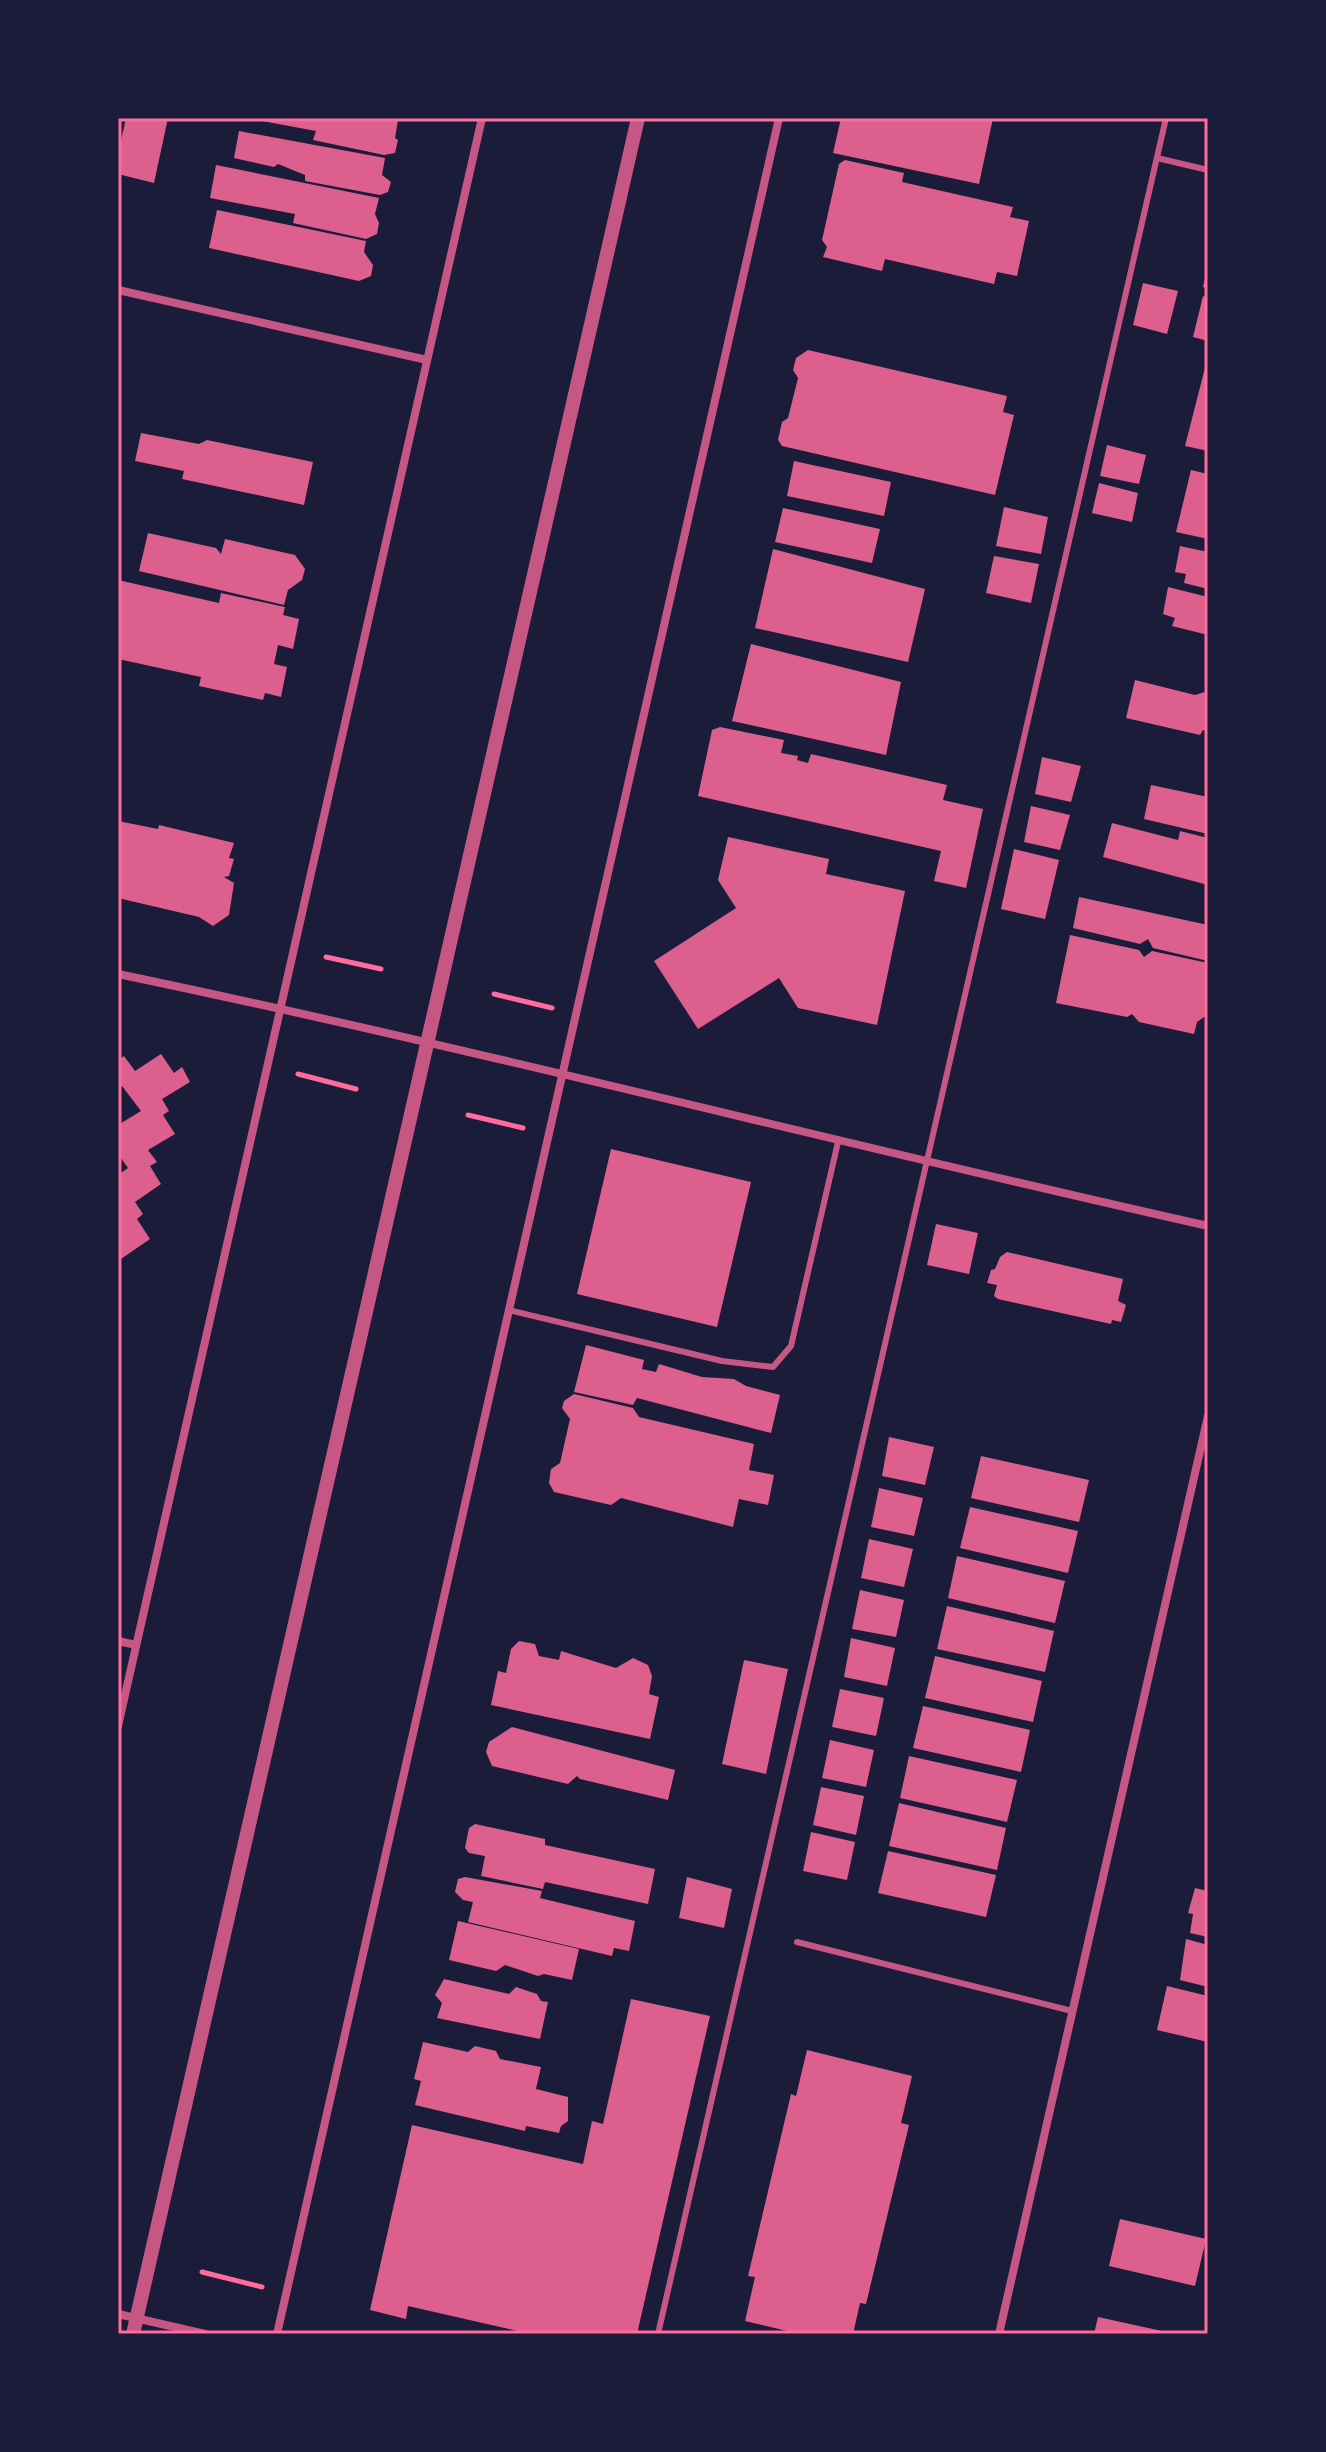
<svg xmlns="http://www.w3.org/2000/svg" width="1326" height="2452" viewBox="0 0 1326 2452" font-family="'Golos Text',sans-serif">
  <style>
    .building { fill: #dd5f8e }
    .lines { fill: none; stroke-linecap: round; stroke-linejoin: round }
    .path { stroke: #ff6b9d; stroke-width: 5 }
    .service { stroke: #c65784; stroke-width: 6 }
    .minor { stroke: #c65784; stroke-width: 8 }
    .tertiary { stroke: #c65784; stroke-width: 14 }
    .neatline { fill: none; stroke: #ff6b9d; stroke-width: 3 }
  </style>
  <rect width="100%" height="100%" fill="#1b1b3a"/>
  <path class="building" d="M126 118H168L154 183 118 174V154Z
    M246 118H390L398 120 395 138 398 140 395 153 384 155 313 140 316 131Z
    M841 118H993L979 184 833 153Z
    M239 131 385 158 382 175 391 182 388 192 380 195 305 181V175L278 164 274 167 234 158Z
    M845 160 904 173 902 182 1013 207 1010 217 1029 221 1017 276 997 272 994 284 885 259 882 271 823 257 827 247 822 240 839 164Z
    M216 165 379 198 375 214 379 223 377 234 366 239 293 223 295 214 210 198Z
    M217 210 366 241 364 252 373 265 371 276 359 281 209 248Z
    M1207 269H1208V289L1203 287Z
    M1143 283 1178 291 1167 334 1133 325Z
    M1203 296 1208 298V341L1193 337Z
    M808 350 1007 396 1003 412 1014 415 995 495 782 446 778 440 782 422 788 418 798 378 793 370 796 358Z
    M1208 356V451L1185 446Z
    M141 433 199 444 207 440 313 462 304 505 182 479 184 471 135 461Z
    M1107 445 1146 455 1139 484 1100 476Z
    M794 461 891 482 884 516 787 496Z
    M1191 470 1208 474V539L1176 532Z
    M1099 483 1138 493 1132 522 1092 513Z
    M1004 507 1048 517 1041 554 996 546Z
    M783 508 880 529 872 563 775 542Z
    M148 533 216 548 221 554 225 539 295 555 305 569 302 580 288 590 284 605 139 571Z
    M1180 546 1208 552V589L1184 583 1186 574 1175 572Z
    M773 549 925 589 908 662 755 628Z
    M994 556 1039 564 1031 603 986 593Z
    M118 580 219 603 221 593 285 607 283 615 299 619 293 649 278 645 274 664 287 667 281 697 265 693 263 700 199 686 201 677 118 659Z
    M1168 587 1208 597V635L1172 626 1175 618 1163 614Z
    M751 644 901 682 886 755 732 721Z
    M1135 680 1195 695 1208 691V731L1203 730 1200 735 1126 718Z
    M720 727 784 740 781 753 798 756 797 760 808 763 811 754 947 785 943 800 983 809 966 888 934 881 941 851 698 796 712 730Z
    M1042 757 1081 766 1071 802 1035 794Z
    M1151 785 1208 797V834L1144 819Z
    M1031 806 1070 815 1060 850 1024 842Z
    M118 821 158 829 159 825 234 843 229 858 234 859 229 876 224 877 234 883 229 915 213 926 199 917 118 898Z
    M1112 823 1178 840 1180 831 1208 838V885L1103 857Z
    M728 837 829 859 826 874 905 891 877 1025 798 1008 779 978 698 1029 654 961 736 908 718 880Z
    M1014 849 1059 860 1045 919 1001 909Z
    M1079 897 1208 925V961L1153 948 1148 939 1140 944 1073 928Z
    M1070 935 1139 950 1144 957 1152 951 1208 963 1207 1015 1197 1022 1194 1034 1139 1022 1132 1014 1127 1017 1056 1003Z
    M161 1054 174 1073 182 1067 190 1082 162 1099 169 1111 163 1115 175 1134 148 1150 157 1162 150 1166 161 1184 135 1202 143 1214 137 1219 150 1239 118 1261V1175L128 1168 118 1154V1125L141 1111 122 1086 118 1089V1060L124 1056 135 1071Z
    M611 1149 751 1182 717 1327 577 1294Z
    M936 1224 978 1233 969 1274 927 1265Z
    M1007 1252 1123 1279 1118 1301 1126 1305 1121 1322 1112 1320 1111 1324 998 1299 994 1296 997 1285 987 1283 991 1270 995 1269 1000 1257Z
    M586 1345 644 1360 642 1369 656 1372 659 1364 702 1377 734 1379 746 1386 780 1395 771 1433 637 1398 633 1405 574 1392Z
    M574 1394 633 1408 639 1417 754 1444 749 1470 774 1475 768 1505 739 1499 733 1527 621 1498 611 1505 554 1492 549 1483 551 1469 560 1463 570 1419 562 1408 564 1401Z
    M889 1437 934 1447 925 1485 882 1476Z
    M981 1456 1089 1480 1079 1522 971 1498Z
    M879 1488 923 1498 914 1536 871 1527Z
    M970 1507 1078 1531 1068 1573 960 1548Z
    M869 1539 913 1549 904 1587 861 1578Z
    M957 1556 1065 1581 1055 1623 948 1598Z
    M860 1590 904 1600 896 1637 852 1629Z
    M947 1606 1054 1631 1045 1672 937 1649Z
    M851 1638 895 1648 887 1686 844 1677Z
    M519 1641 535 1644 539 1656 559 1660 561 1651 616 1668 633 1658 648 1665 652 1676 649 1694 659 1697 650 1739 491 1705 498 1671 506 1673 511 1649Z
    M935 1656 1042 1681 1033 1722 925 1698Z
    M744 1660 788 1669 766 1774 722 1764Z
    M840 1689 884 1698 876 1736 832 1727Z
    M923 1706 1030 1730 1021 1772 913 1748Z
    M512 1727 675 1770 668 1800 580 1779 577 1776 568 1784 492 1766 486 1752 489 1742Z
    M830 1740 874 1750 866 1787 822 1778Z
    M909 1756 1017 1780 1007 1822 900 1798Z
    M821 1787 864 1796 856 1835 813 1825Z
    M899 1803 1006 1828 997 1870 889 1846Z
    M475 1824 545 1839V1845L655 1869 648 1904 545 1882 543 1889 481 1876 485 1856 469 1853 465 1848 469 1828Z
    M811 1832 855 1842 847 1880 803 1871Z
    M888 1851 996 1875 986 1917 878 1893Z
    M465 1877 542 1891 540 1898 635 1921 629 1951 614 1948 612 1956 468 1922 473 1902 463 1900 455 1892 458 1879Z
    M687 1877 732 1889 724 1928 679 1918Z
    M1195 1888 1208 1891V1937L1190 1933 1193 1914 1188 1913Z
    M458 1921 579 1949 572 1980 544 1974 538 1976 505 1965 496 1971 449 1960Z
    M1186 1939 1208 1945V1987L1180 1980Z
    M444 1979 509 1994 516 1987 537 1994 541 2001 548 2002 540 2039 437 2018 442 2003 435 1995Z
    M1167 1986 1208 1996V2042L1157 2030Z
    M631 1999 710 2016 637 2334H531L408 2306 406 2319 370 2310 412 2125 583 2164 592 2121 603 2124Z
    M423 2042 468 2052 475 2046 496 2051 500 2059 541 2067 536 2089 568 2097V2121L561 2126 559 2133 526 2126 525 2131 415 2105 421 2081 414 2079Z
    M807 2050 912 2076 901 2123 909 2125 866 2304 860 2303 853 2334H800L745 2321 755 2277 748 2276 791 2094 796 2096Z
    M1120 2219 1206 2239 1195 2286 1109 2266Z
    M1098 2317 1171 2333V2334H1094Z"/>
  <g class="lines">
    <path class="path" d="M326 957 381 969
      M494 994 552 1008
      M298 1074 356 1089
      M468 1115 523 1128
      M202 2272 262 2287"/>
    <path class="service" d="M1157 158 1208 170
      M508 1310 722 1361 773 1367 791 1346 838 1142
      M797 1942 1072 2011
      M658 2334 1166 118"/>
    <path class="minor" d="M118 290 427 360
      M118 974C483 1050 844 1145 1208 1226
      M118 1641 136 1645
      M118 1726 482 118
      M118 2314 205 2334
      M277 2334 779 118
      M999 2334 1208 1416"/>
    <path class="tertiary" d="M133 2334 638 118"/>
  </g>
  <rect width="1326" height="2452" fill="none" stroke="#1b1b3a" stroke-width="240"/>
  <rect x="120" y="120" width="1086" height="2212" class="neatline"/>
</svg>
